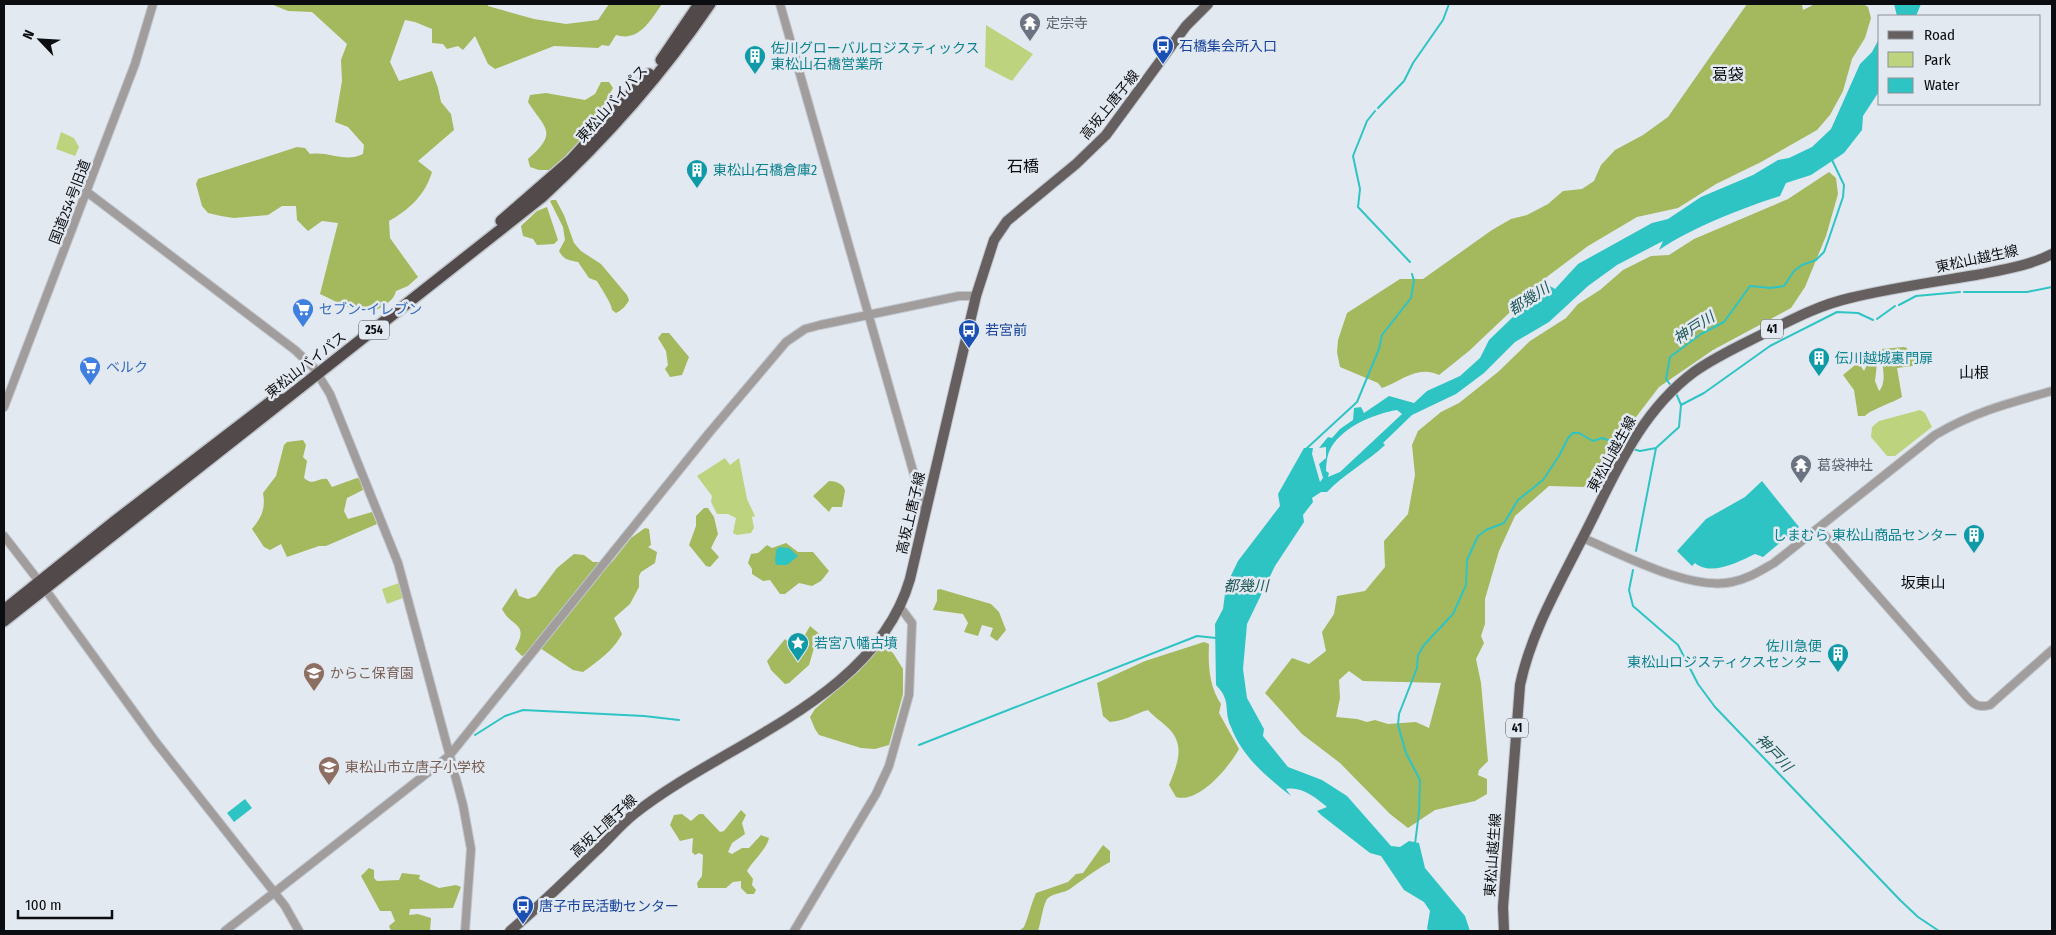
<svg xmlns="http://www.w3.org/2000/svg" width="2056" height="935" viewBox="0 0 2056 935" font-family="'Fira Sans Condensed','Noto Sans JP',sans-serif">
  <style>
    .green { fill: #bed37e }
    .forest { fill: #a4b85e; fill-rule: evenodd }
    .water { fill: #2ec4c4; fill-rule: evenodd }
    .lines { fill: none; stroke-linecap: round; stroke-linejoin: round }
    .stream { stroke: #2ec4c4; stroke-width: 2 }
    .minor-casing { stroke: #c0c6cc; stroke-width: 10 }
    .major-casing { stroke: #c0c6cc; stroke-width: 12 }
    .highway-casing { stroke: #c0c6cc; stroke-width: 14 }
    .minor { stroke: #a19d9d; stroke-width: 8 }
    .major { stroke: #665f5f; stroke-width: 10 }
    .highway { stroke: #52494a; stroke-width: 11 }
    .labels { text-anchor: middle; dominant-baseline: central; stroke-width: 5; stroke-linejoin: round; paint-order: stroke }
    .shield { fill: #e3e9f0; stroke: #4c4f53; stroke-width: 1 }
    .shield-label { font-size: 12px; font-weight: bold; fill: #0b0d10 }
    .worship-label { font-size: 14px; fill: #5b616d; stroke: #e3e9f0; text-anchor: start }
    .transit-label { font-size: 14px; fill: #164399; stroke: #e3e9f0; text-anchor: start }
    .culture-label { font-size: 14px; fill: #0d838f; stroke: #e3e9f0; text-anchor: start }
    .street-label { font-size: 14px; fill: #0b0d10; stroke: #e3e9f0 }
    .shop-label { font-size: 14px; fill: #366cbe; stroke: #e3e9f0; text-anchor: start }
    .education-label { font-size: 14px; fill: #785e54; stroke: #e3e9f0; text-anchor: start }
    .water-label { font-size: 15px; font-style: italic; fill: #1d5757; stroke: #e3e9f0 }
    .neighbourhood-label { font-size: 15px; fill: #0b0d10; stroke: #e3e9f0 }
    .quarter-label { font-size: 16px; fill: #0b0d10; stroke: #e3e9f0 }
  </style>
  <rect width="100%" height="100%" fill="#e3e9f0"/>
  <path class="green" d="M986 25 1033 54 1012 81 985 67Z
    M61 132 74 138 79 147 75 156 56 149Z
    M1920 410 1925 413 1932 427 1895 456H1887L1871 437 1872 427 1879 421Z
    M725 458 730 465 739 458 747 499 755 516 752 517 754 528 751 533 737 535 733 533 736 518 728 514H717L711 502 712 496 697 476Z
    M399 583 403 598 387 604 382 589Z"/>
  <path class="forest" d="M271 4H488V6L534 19 566 24 598 20 609 4H662C650 21 639 42 616 35L609 46 602 45 598 48 554 46 495 69 488 64 475 36 463 50 458 46 447 49 443 44 432 43V29L415 22 405 20 390 62 399 81 432 71 438 88 441 102 451 114 454 130 418 161 432 172C425 195 410 209 389 221L390 238 418 277 408 286 396 291C394 299 390 301 383 306 364 321 339 302 320 294L338 223 322 221 308 231 297 220 296 206H282L268 215 234 218 221 216 208 213 202 206 196 184 198 179 297 147 305 148 310 154C329 151 345 163 363 154L364 145 348 127 335 122 342 81 341 60 347 44 312 12 288 11Z
    M1747 4H1802L1803 10 1815 4H1863L1868 7 1871 18 1865 38 1852 59 1843 91 1830 115 1817 130 1761 162 1716 184 1678 208 1637 217 1588 246 1548 276 1469 351 1439 375C1417 365 1402 381 1382 388L1378 383 1340 367 1337 352 1338 340 1347 313 1400 279H1423L1492 230 1511 219 1527 215 1548 204 1563 191 1582 189 1594 181 1601 165 1615 150 1643 135 1668 117Z
    M601 82H609L613 88 603 106 588 126 585 136 567 154 564 162 555 170H539L530 167 528 159C559 132 545 129 528 102L530 95 546 93 585 100 595 94Z
    M1829 172 1836 178 1838 194 1826 236 1805 287 1791 308 1713 350 1659 387 1633 421 1609 460 1585 487 1549 486 1515 516 1499 551 1485 599V624L1481 636 1484 643 1476 659 1481 683 1488 761 1479 770 1478 775 1487 779V794L1475 801 1435 810 1408 828 1390 814 1340 763 1302 734 1265 693 1292 658 1309 664 1326 651 1322 632 1334 614 1337 596 1365 591 1385 567 1384 541 1408 514 1415 475 1412 445 1418 431 1441 412 1459 403 1498 372 1530 341 1566 318 1578 304 1600 290 1623 270 1651 256 1669 255 1694 239 1788 199ZM1349 671 1363 681 1441 683 1429 728 1416 722 1388 724 1375 720 1367 722 1357 719 1336 717 1340 698 1339 680Z
    M552 200H556L564 215 574 243 581 251 601 264 627 295 629 300C627 305 621 311 616 313L612 310C612 304 601 288 597 281L589 278 578 262C568 260 564 260 559 251L565 240 563 227 550 201Z
    M547 207 558 240 554 244 537 245 533 239 523 236 521 226 537 211Z
    M662 333H669L689 357 682 375 670 377 665 369 668 365 666 351 658 338Z
    M1904 347 1907 348 1908 356 1917 358 1925 355 1929 361 1927 364 1897 368 1902 397C1892 403 1870 410 1865 416H1858L1854 390 1843 375 1855 365H1860L1864 371 1867 365 1877 364 1875 381 1879 391C1888 382 1881 361 1881 349Z
    M303 440 306 445 303 457 307 461 304 478C314 487 318 477 327 479L332 487 357 478 360 479 363 490 347 498 344 511 348 519 372 512 377 524 326 546H319L287 557 281 544 270 550 264 547 252 529C261 518 266 509 263 493L276 476 284 445 287 442Z
    M829 481C836 481 844 484 845 491L842 507H832L829 512 813 496Z
    M704 508H708L714 517 718 534 711 548 719 557 710 567 706 566 689 545 696 526V516Z
    M645 528 649 529 651 545 648 547 657 552 655 563 641 572 639 576V587L630 604 614 618 622 634C614 650 597 662 583 672L573 670 534 644 527 654 522 656 515 649C530 622 511 628 502 609L516 588 519 596 528 599 536 596 557 568 574 554 584 555 593 562H612L631 538Z
    M786 543 798 552H813L829 571 821 581 812 586 799 583 785 594H780L770 580 763 581 752 574V569L748 563 751 554 758 553 767 545 772 548Z
    M940 589 991 604 999 612 1006 630 997 641 990 636 993 628 982 625 978 636 964 632 968 623 963 614 933 610 937 601V590Z
    M810 626 822 636 814 648 809 665 789 683 785 684 771 670 767 661 785 639 799 652 802 650V640Z
    M1204 642 1209 644C1208 665 1209 686 1221 704L1219 713 1239 749C1229 767 1199 804 1176 797L1169 785C1177 765 1187 744 1166 726 1160 720 1154 717 1148 710 1134 714 1125 721 1110 722L1103 716 1097 683 1145 661Z
    M886 648 893 653 903 669V694L889 745 875 749 861 748 819 735 815 729 810 717 815 709 859 671 866 661 880 649Z
    M741 810 746 815 742 823 745 834 732 843 728 852 732 854 742 848H749L761 835 769 838C767 849 753 860 747 871L753 879 752 885 756 890 754 894H747L741 888V881L733 882 726 888H698L697 883 702 876 703 855 699 853 695 855 692 852 693 838 680 841 670 825 674 815 682 814 691 821 699 814H703L720 832 724 831Z
    M1103 845 1110 851V862C1095 870 1084 879 1070 889 1064 893 1054 893 1048 898 1043 903 1041 923 1038 931H1019L1024 927C1029 915 1031 904 1036 893L1068 882 1076 874 1083 873Z
    M369 868 374 870V878L377 881 399 880 402 873 420 875 419 879 439 888 456 885 461 887 453 908 410 909 409 915 418 914 431 918 430 931H391L389 926 395 921 391 911H380L361 876Z"/>
  <path class="water" d="M1894 4H1921L1916 16H1897Z
    M1880 37V90L1863 116 1862 130 1844 153 1811 175 1786 183 1780 196C1740 209 1693 227 1659 250L1663 241 1617 265 1588 286 1549 322 1515 342 1484 373 1456 394 1412 415 1383 443 1385 445C1367 462 1344 474 1327 492H1321L1312 498 1313 502 1303 515 1304 522 1275 566 1247 624 1243 669 1247 698 1264 729 1263 736 1288 767 1322 780 1347 796 1391 846 1400 847 1409 841 1419 843 1425 868 1465 916 1470 931H1430L1427 929 1430 911 1424 902 1404 890 1381 856 1370 853 1321 815 1317 811 1327 807C1316 798 1302 786 1286 789L1291 796C1266 776 1243 758 1231 727 1223 710 1232 701 1216 685L1215 624 1223 609 1226 586 1238 561 1280 506 1278 494 1304 448H1313L1312 454 1320 482 1323 478 1319 464 1326 458V447L1319 448 1328 437 1332 438 1340 429 1353 420 1354 408 1361 407 1364 413 1389 396 1414 403 1427 391 1460 376 1480 358 1489 340 1515 315 1550 286 1555 289 1578 264 1652 223 1668 219 1701 197 1753 175 1778 160 1789 158 1812 147 1831 129 1860 64 1872 52ZM1397 410 1402 414 1340 472 1328 477 1329 473 1326 471C1326 466 1327 456 1329 452 1339 428 1373 414 1397 410Z
    M1762 481 1799 527 1763 557 1755 554C1740 561 1711 577 1695 563L1692 566 1677 551 1706 519 1745 497Z
    M779 547 789 548 798 556 787 565H777L775 562 776 550Z
    M245 799 252 808 234 822 227 813Z"/>
  <g class="lines">
    <path class="stream" d="M1378 108 1404 81 1413 63 1443 20 1449 4
      M1375 111 1367 121 1353 156 1360 189 1358 207 1410 262
      M1964 292H2027L2052 287
      M1899 305 1916 296 1960 292
      M1877 319 1895 306
      M1672 387 1666 379 1670 357 1701 334 1724 322 1750 286 1771 288 1784 286 1794 271 1802 265 1816 260 1824 252 1828 241 1843 197 1844 185 1832 160
      M1681 405 1704 393 1770 346 1837 312 1858 313 1873 320
      M1306 449 1357 402 1379 349 1382 335 1411 298 1414 281 1412 274
      M1633 449 1640 451 1656 448
      M1636 551 1656 448 1679 427 1681 405 1676 393
      M1633 570 1629 590 1633 606 1678 645 1698 684 1715 707 1900 900 1918 917 1939 931
      M475 735 505 716 523 710 644 716 679 720
      M919 745 1197 636 1216 638
      M1415 844 1419 812 1420 780 1406 753 1398 725 1399 714 1417 668 1418 655 1424 645 1453 614 1466 585 1467 560 1478 536 1486 530 1504 523 1518 500 1543 480 1559 456 1568 438 1573 433H1579L1593 441 1602 438 1627 447"/>
    <g class="minor-casing">
      <path id="minor" d="M780 4 925 513
        M87 192 295 350 314 368 330 394 398 563 463 805 471 849 465 931
        M4 407 135 64 153 4
        M1819 529 1967 697C1974 705 1979 708 1990 705L2052 650
        M4 536 45 589 155 741 285 906 299 931
        M1583 538C1623 555 1690 591 1732 582 1748 579 1760 571 1774 563L1935 435C1974 412 2009 403 2052 391
        M225 931 449 756 709 433 786 342 805 329 820 325 959 296H976
        M794 931 876 794 889 766 909 695 912 623 900 607"/>
    </g>
    <g class="major-casing">
      <path id="major" d="M510 931C540 906 568 878 596 851 609 839 620 825 634 814 723 743 875 700 910 579L976 296 994 240 1007 221 1076 164 1106 135 1186 26 1208 4
        M1504 931 1503 907 1520 685C1531 634 1556 590 1580 543 1612 482 1636 415 1694 372 1715 357 1739 346 1763 334 1791 320 1819 305 1850 298 1891 288 1934 282 1976 275 2001 270 2029 266 2052 254"/>
    </g>
    <g class="highway-casing">
      <path id="highway" d="M661 60 699 4
        M501 221 571 160 649 74
        M4 610 115 521 278 396
        M4 621 542 197C606 138 661 76 710 4"/>
    </g>
    <use href="#minor" class="minor"/>
    <use href="#major" class="major"/>
    <use href="#highway" class="highway"/>
  </g>
  <defs>
    <g id="temple-pin" transform="scale(1.125)"><path d="M0 17L-7.5 6A9.5 9.5 0 1 1 7.5 6Z" fill="#6b7280" stroke="#e3e9f0"/><path d="M0-6L5-2H3V0L6.5 2.5H4V6H1.5V3h-3V6H-4V2.5H-6.5L-3 0V-2H-5Z" fill="#fff"/></g>
    <g id="bus-pin" transform="scale(1.125)"><path d="M0 17L-7.5 6A9.5 9.5 0 1 1 7.5 6Z" fill="#1a4fb4" stroke="#e3e9f0"/><path d="M-5-6H5V4H4V6H2V4H-2V6H-4V4H-5ZM-3.5-4V0h7V-4ZM-3.5 1.2v1.5H-2V1.2ZM2 1.2v1.5H3.5V1.2Z" fill="#fff"/></g>
    <g id="building-pin" transform="scale(1.125)"><path d="M0 17L-7.5 6A9.5 9.5 0 1 1 7.5 6Z" fill="#0f9aa8" stroke="#e3e9f0"/><path d="M-4-6H4V6H1V3H-1V6H-4ZM-2.5-4.3h1.7v1.8h-1.7ZM.8-4.3h1.7v1.8H.8ZM-2.5-1h1.7V.8h-1.7ZM.8-1h1.7V.8H.8Z" fill="#fff"/></g>
    <g id="supermarket-pin" transform="scale(1.125)"><path d="M0 17L-7.5 6A9.5 9.5 0 1 1 7.5 6Z" fill="#3f7fe0" stroke="#e3e9f0"/><path d="M-6-5.5h2.5l.6 2H6L4.5 2H-2.5L-4.4-4H-6ZM-1.5 3.2a1.3 1.3 0 1 0 .1 0ZM3 3.2a1.3 1.3 0 1 0 .1 0Z" fill="#fff"/></g>
    <g id="sight-pin" transform="scale(1.125)"><path d="M0 17L-7.5 6A9.5 9.5 0 1 1 7.5 6Z" fill="#0f9aa8" stroke="#e3e9f0"/><path d="M0-6L1.8-2.2L6-1.7L2.9 1.2L3.7 5.4L0 3.3L-3.7 5.4L-2.9 1.2L-6-1.7L-1.8-2.2Z" fill="#fff"/></g>
    <g id="school-pin" transform="scale(1.125)"><path d="M0 17L-7.5 6A9.5 9.5 0 1 1 7.5 6Z" fill="#8d6e63" stroke="#e3e9f0"/><path d="M0-5L7-2L0 1L-7-2ZM-4 1L0 2.5L4 1V4Q0 6-4 4Z" fill="#fff"/></g>
  </defs>
  <g fill-rule="evenodd">
    <use href="#temple-pin" x="1030" y="23"/>
    <use href="#bus-pin" x="1163" y="46"/>
    <use href="#building-pin" x="755" y="56"/>
    <use href="#building-pin" x="697" y="170"/>
    <use href="#supermarket-pin" x="303" y="309"/>
    <use href="#bus-pin" x="969" y="330"/>
    <use href="#building-pin" x="1819" y="358"/>
    <use href="#supermarket-pin" x="90" y="367"/>
    <use href="#temple-pin" x="1801" y="465"/>
    <use href="#building-pin" x="1974" y="535"/>
    <use href="#sight-pin" x="798" y="643"/>
    <use href="#building-pin" x="1838" y="654"/>
    <use href="#school-pin" x="314" y="673"/>
    <use href="#school-pin" x="329" y="767"/>
    <use href="#bus-pin" x="523" y="906"/>
  </g>
  <g class="labels">
    <g class="shield">
      <rect x="1761" y="319.5" width="22" height="19" rx="4"/>
      <rect x="359" y="320.5" width="30" height="19" rx="4"/>
      <rect x="1506" y="718.5" width="22" height="19" rx="4"/>
    </g>
    <g class="shield-label">
      <text x="1772" y="329">41</text>
      <text x="374" y="330">254</text>
      <text x="1517" y="728">41</text>
    </g>
    <g class="worship-label">
      <text x="1046" y="23">定宗寺</text>
      <text x="1817" y="465">葛袋神社</text>
    </g>
    <g class="transit-label">
      <text x="1179" y="46">石橋集会所入口</text>
      <text x="985" y="330">若宮前</text>
      <text x="539" y="906">唐子市民活動センター</text>
    </g>
    <g class="culture-label">
      <text x="771" y="48">佐川グローバルロジスティックス<tspan x="771" dy="16">東松山石橋営業所</tspan></text>
      <text x="713" y="170">東松山石橋倉庫2</text>
      <text x="1835" y="358">伝川越城裏門扉</text>
      <text x="1958" y="535" text-anchor="end">しまむら 東松山商品センター</text>
      <text x="814" y="643">若宮八幡古墳</text>
      <text x="1822" y="646" text-anchor="end">佐川急便<tspan x="1822" dy="16">東松山ロジスティクスセンター</tspan></text>
    </g>
    <g class="street-label">
      <text transform="translate(612 104) rotate(-48)">東松山バイパス</text>
      <text transform="translate(1110 105) rotate(-51)">高坂上唐子線</text>
      <text transform="translate(70 202) rotate(-69)">国道254号旧道</text>
      <text transform="translate(1977 259) rotate(-12)">東松山越生線</text>
      <text transform="translate(306 365) rotate(-38)">東松山バイパス</text>
      <text transform="translate(1612 454) rotate(-61)">東松山越生線</text>
      <text transform="translate(911 513) rotate(-77)">高坂上唐子線</text>
      <text transform="translate(604 826) rotate(-43)">高坂上唐子線</text>
      <text transform="translate(1493 855) rotate(-86)">東松山越生線</text>
    </g>
    <g class="shop-label">
      <text x="319" y="309">セブン-イレブン</text>
      <text x="106" y="367">ベルク</text>
    </g>
    <g class="education-label">
      <text x="330" y="673">からこ保育園</text>
      <text x="345" y="767">東松山市立唐子小学校</text>
    </g>
    <g class="water-label">
      <text transform="translate(1529 299) rotate(-33)">都幾川</text>
      <text transform="translate(1694 328) rotate(-33)">神戸川</text>
      <text x="1246" y="586">都幾川</text>
      <text transform="translate(1774 753) rotate(46)">神戸川</text>
    </g>
    <g class="neighbourhood-label">
      <text x="1974" y="373">山根</text>
      <text x="1923" y="583">坂東山</text>
    </g>
    <g class="quarter-label">
      <text x="1728" y="74">葛袋</text>
      <text x="1023" y="166">石橋</text>
    </g>
  </g>
  <rect width="2056" height="935" fill="none" stroke="#0b0d10" stroke-width="10"/>
  <rect x="1878" y="15" width="162" height="90" fill="#e3e9f0" stroke="#8d9196"/>
  <rect x="1888" y="31" width="25" height="8" fill="#665f5f" stroke="#8d9196"/>
  <text x="1924" y="40" font-size="15" fill="#0b0d10">Road</text>
  <rect x="1888" y="52" width="25" height="15" fill="#bed37e" stroke="#8d9196"/>
  <text x="1924" y="65" font-size="15" fill="#0b0d10">Park</text>
  <rect x="1888" y="78" width="25" height="15" fill="#2ec4c4" stroke="#8d9196"/>
  <text x="1924" y="90" font-size="15" fill="#0b0d10">Water</text>
  <g transform="translate(40 40) rotate(295)" stroke="#e3e9f0" stroke-width="4" paint-order="stroke">
  <path d="M0-4L9 19L0 12L-9 19Z" fill="#0b0d10"/>
  <text y="-8" font-size="14" font-weight="bold" text-anchor="middle" fill="#0b0d10">N</text>
  </g>
  <path d="M18 910v8h94v-8" fill="none" stroke="#0b0d10" stroke-width="2.5"/>
  <text x="25" y="910" font-size="15" fill="#0b0d10" stroke="#e3e9f0" stroke-width="4" paint-order="stroke">100 m</text>
</svg>
